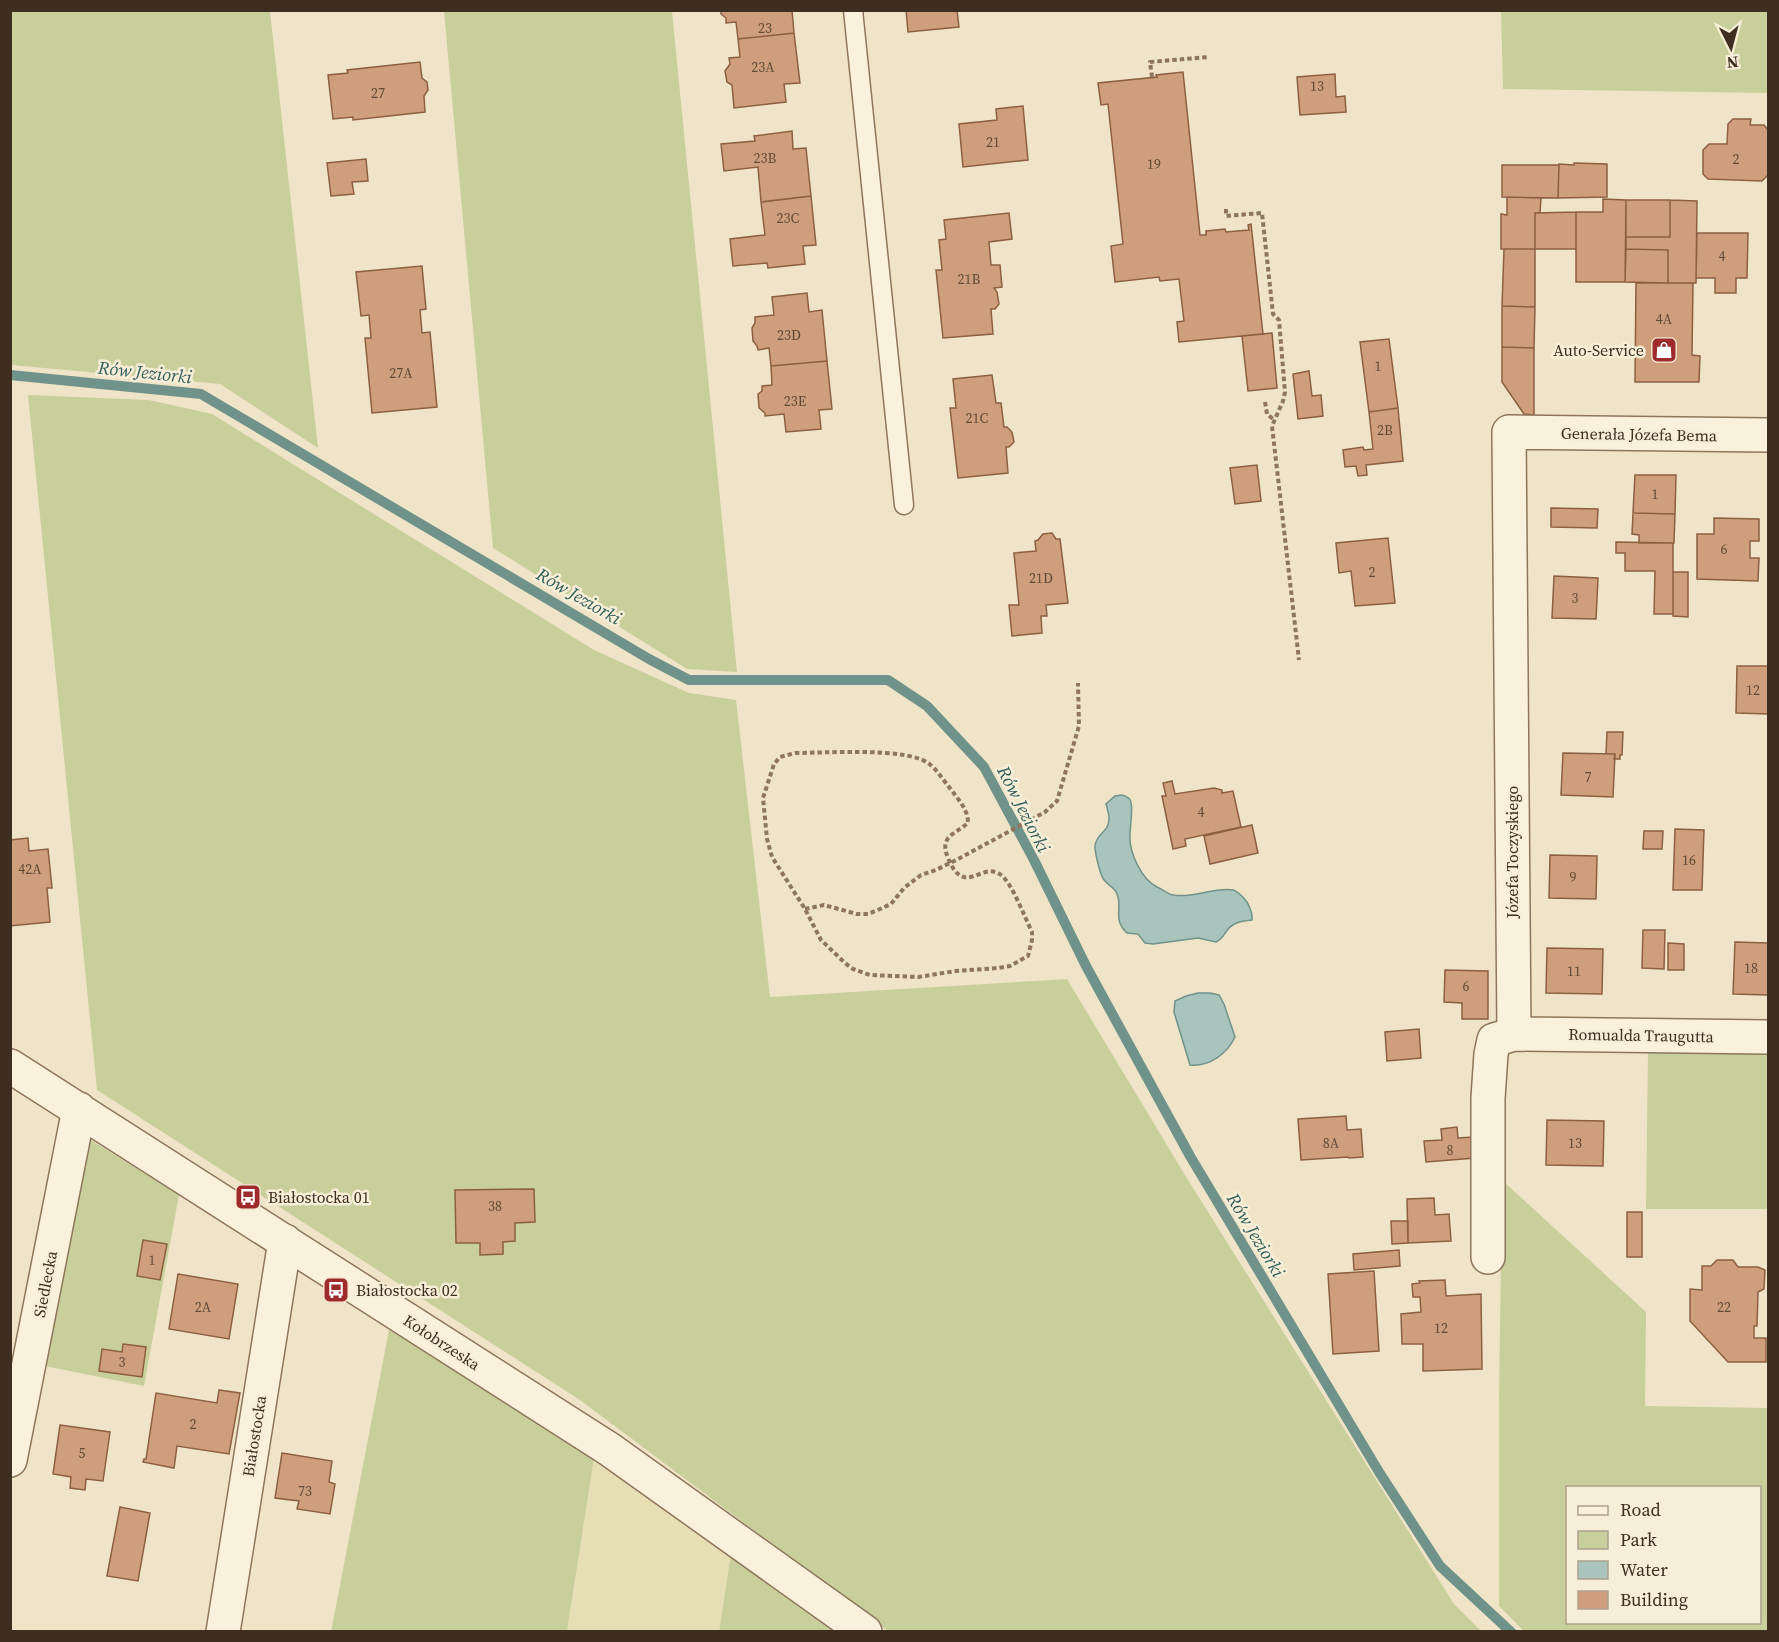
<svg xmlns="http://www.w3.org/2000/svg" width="1779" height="1642" viewBox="0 0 1779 1642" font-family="'Source Serif 4',serif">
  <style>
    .farmland { fill: #e6deb5 }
    .green { fill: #c9cf9b; fill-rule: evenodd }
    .water { fill: #a9c4bc; stroke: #6f938a; stroke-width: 1.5 }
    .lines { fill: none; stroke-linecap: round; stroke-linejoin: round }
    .stream { stroke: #6f938a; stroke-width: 10 }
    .building { fill: #cf9f7d; stroke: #8d5f41; stroke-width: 1.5 }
    .lane-casing { stroke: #8d765c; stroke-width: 21 }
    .street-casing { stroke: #8d765c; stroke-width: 36 }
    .path { stroke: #8d765c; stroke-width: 4; stroke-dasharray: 4.5 3; stroke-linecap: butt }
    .lane { stroke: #faf1dc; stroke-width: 18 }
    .street { stroke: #faf1dc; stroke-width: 33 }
    .labels { text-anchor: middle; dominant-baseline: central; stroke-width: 5; stroke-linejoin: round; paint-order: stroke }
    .number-label { font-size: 14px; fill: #624a37 }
    .poi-label { font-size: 16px; fill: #3d2e20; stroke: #f7eed8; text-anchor: start }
    .street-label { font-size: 16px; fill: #3d2e20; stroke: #f7eed8 }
    .water-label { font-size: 18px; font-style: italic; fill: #2f5d5a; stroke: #f7eed8 }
  </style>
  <rect width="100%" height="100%" fill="#f0e4c8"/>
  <path class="farmland" d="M595 1452 731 1553 719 1631 567 1632Z"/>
  <path class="green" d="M10 11H270L318 448 220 384 11 365Z
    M444 11H672L737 672 687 669 493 548Z
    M1501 11H1768V93L1503 89Z
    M28 395 149 400 212 414 594 650 689 693 736 700 770 997 1067 979 1188 1180 1454 1604 1481 1631H888L580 1400 97 1090Z
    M1648 1051 1768 1052V1209H1646Z
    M86 1137 179 1195 144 1386 40 1365Z
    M1502 1180 1646 1312 1645 1406 1768 1408V1631H1524L1499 1606V1402ZM1568 1488H1760V1622H1568Z
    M389 1330 595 1452 567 1631 331 1632Z
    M731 1553 835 1631 719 1632Z"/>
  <path class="water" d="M1122 795C1126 796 1131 798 1131 803 1133 810 1130 827 1130 835 1129 852 1141 879 1157 887 1162 889 1168 894 1173 895 1190 899 1218 886 1233 890 1239 892 1244 898 1247 902 1250 908 1253 913 1252 920 1246 921 1238 921 1233 925 1225 929 1225 938 1216 942L1198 938 1153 944 1145 943 1138 934 1127 933C1112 919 1123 908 1117 894 1115 888 1109 886 1105 881 1100 877 1095 852 1095 846 1096 836 1103 834 1107 827 1111 820 1108 811 1106 804L1115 796Z
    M1198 993H1210L1219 995 1224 1004 1235 1037C1227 1054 1209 1067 1190 1065L1174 1012 1175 1001 1186 996Z"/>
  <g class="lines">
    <path class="stream" d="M10 375 201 394 649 659 689 680H888L927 706 984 767 1034 860 1086 966 1190 1156 1379 1472 1440 1566 1511 1632"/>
  </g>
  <path class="building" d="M721 10H792L794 33 738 39 736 22 726 23V18L721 14Z
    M906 10H957L959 27 908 32Z
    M794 33 800 83 784 84 786 102 734 108 732 85 727 82 725 71 730 64 729 58 740 57 738 39Z
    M420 62 422 78 427 82 428 90 424 96 425 112 353 120V117L333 119 328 75 348 73 347 70Z
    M1183 72 1200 235H1206V231L1225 229 1226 232 1249 230 1248 225 1251 224 1263 334 1179 342 1177 322 1184 321 1179 279 1160 281 1159 277 1115 282 1111 246 1123 244 1108 104 1101 105 1098 83 1157 77 1156 75Z
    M1335 74 1336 97 1345 96 1346 112 1300 115 1297 77Z
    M1023 106 1028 160 963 167 959 124 997 120 996 109Z
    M1733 119H1751L1750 125H1764L1768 130V175L1762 181 1708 179 1703 174V150L1709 144H1727L1728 124Z
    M792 131 793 149 806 148 811 196 761 202 758 167 724 171 721 144 755 141 754 136Z
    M366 159 368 181 352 182 354 194 331 196 327 163Z
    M1574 163 1607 164V197L1558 198 1559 164 1574 165Z
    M1502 165H1559L1558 198 1502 197Z
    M811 196 816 245 803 246 805 264 768 268 767 263 733 266 730 239 765 235 761 202Z
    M1507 197 1541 198 1540 213H1535V249H1501V214L1507 215Z
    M1603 199 1626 200 1625 282H1576V212H1603Z
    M1626 200H1670V237H1626Z
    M1670 200 1697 201 1696 283H1668V250L1626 249V237H1670Z
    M1576 212V249H1535V213Z
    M1009 213 1012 239 989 242 991 265H1000L1002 287 994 288 997 292 999 304 995 309H991L993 334 943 338 936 270H942L939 240 946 239 944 220Z
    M1697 233H1748L1747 278H1736V293H1715V278H1696Z
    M1504 249H1535V307L1502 306Z
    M1626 249 1668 250V283L1625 282Z
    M422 266 426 309 420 310 422 333 430 332 437 407 372 413 365 338H371L369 315 361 316 356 272Z
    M1636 283H1693L1692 355 1700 356 1699 382H1635Z
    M807 293 809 312 822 310 827 361 771 366 769 348 758 350 757 346 753 341 752 328 755 323V317L774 315 772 297Z
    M1502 306 1535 307 1534 348 1502 347Z
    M1272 333 1277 388 1248 391 1242 336Z
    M1389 339 1398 408 1369 412 1360 342Z
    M1502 347 1534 348V415L1524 414 1502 382Z
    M827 361 832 409 819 410 821 429 786 432 784 414 765 416V413L759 408 758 394 762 391V386L772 385 771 366Z
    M1309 371 1312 396 1321 395 1323 416 1298 419 1293 374Z
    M992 375 996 403H1001L1004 427H1007L1012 432 1014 442 1009 447H1006L1008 473 958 478 950 408H956L953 379Z
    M1398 408 1403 461 1366 465 1367 475 1358 476 1356 466 1345 467 1343 450 1363 447 1364 450 1373 449 1369 412Z
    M1257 465 1261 501 1235 504 1230 468Z
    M1635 475H1676L1675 514 1633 513Z
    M1551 508 1598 509 1597 528 1551 527Z
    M1633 513 1675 514 1674 543H1639V535L1632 534Z
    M1714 518 1759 519V541H1750V558H1759L1758 581 1697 579V534H1714Z
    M1052 533 1056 539H1060L1068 603 1046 605 1047 616H1041L1042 633 1012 636 1009 605H1019L1014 553 1036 551 1035 541 1038 540 1043 534Z
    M1388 538 1395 603 1355 606 1351 571 1339 573 1336 543Z
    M1616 542 1673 543V614H1654L1655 571H1625V553H1616Z
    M1673 572H1688V617L1673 616Z
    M1554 576 1598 578 1596 619 1552 618Z
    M1737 666H1768V714L1736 713Z
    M1607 732H1623L1622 755H1620V759H1614L1615 754H1606Z
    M1563 753 1615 754 1613 797 1561 795Z
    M1172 781 1175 794 1214 788 1222 790V793L1233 791 1241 827 1185 839 1186 846 1173 849 1162 796H1166L1163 783Z
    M1252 825 1258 853 1210 864 1204 836Z
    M1675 829 1704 830 1702 890H1673Z
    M1644 831H1663L1662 849H1643Z
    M28 838 29 851 48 849 52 888H47L50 922 10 926V840Z
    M1550 855 1597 856 1596 899 1549 898Z
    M1643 930H1665L1664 969 1642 968Z
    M1735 942 1768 943V995L1733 994Z
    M1668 943 1684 944V970H1668Z
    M1547 948 1603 949 1602 994 1546 993Z
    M1445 970 1488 971V1019H1462V1003L1444 1002Z
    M1419 1029 1421 1058 1387 1061 1385 1032Z
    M1346 1116 1347 1130 1361 1129 1363 1157 1349 1158 1348 1157 1301 1160 1298 1119Z
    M1547 1120 1604 1121 1603 1166 1546 1165Z
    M1457 1127 1458 1138 1473 1137 1475 1158 1426 1162 1424 1141 1442 1140 1441 1129Z
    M534 1189 535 1222 515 1223V1241L503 1242V1254L480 1255V1243H456L455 1190Z
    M1434 1198 1435 1215 1449 1214 1451 1241 1408 1243 1407 1199Z
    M1627 1212H1642V1257H1627Z
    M1391 1221H1408V1243L1392 1244Z
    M143 1240 167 1244 160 1280 137 1276Z
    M1399 1250 1400 1266 1354 1270 1353 1254Z
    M1717 1260H1733L1738 1267H1758L1765 1270 1764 1289 1758 1292 1757 1326H1754V1338H1766V1362H1728L1690 1321V1289L1702 1290V1266H1711Z
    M1374 1271 1379 1351 1333 1354 1328 1274Z
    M178 1274 238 1284 229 1339 169 1329Z
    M1445 1280 1446 1296 1481 1294 1482 1369 1423 1371V1344H1402L1401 1314 1421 1312 1420 1297H1413L1412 1284 1420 1283 1419 1281Z
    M123 1344 146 1347 142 1377 99 1371 102 1349 122 1352Z
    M219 1390 240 1393 229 1454 177 1446 174 1468 143 1462 144 1459H146L156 1393 217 1403Z
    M60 1425 110 1432 103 1481 86 1479 85 1490 70 1488 71 1477 53 1474Z
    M282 1453 332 1461 329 1482 335 1484 330 1514 297 1509 299 1501 275 1498Z
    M120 1507 150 1513 138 1581 107 1576Z"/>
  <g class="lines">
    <g class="lane-casing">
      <path id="lane" d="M853 10 904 505"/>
    </g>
    <g class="street-casing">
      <path id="street" d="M1514 1034 1768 1037
        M10 1066 609 1449 865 1632
        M1488 1257V1098L1491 1054 1494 1040 1514 1034 1509 432 1768 435
        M10 1460 79 1109
        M223 1632 285 1241"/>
    </g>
    <path class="path" d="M1152 77 1150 62 1209 57
      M1226 209V216L1262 213 1273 314 1279 320 1285 392 1283 401 1272 426 1299 660
      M1265 402 1267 414 1274 420
      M795 753C825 753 905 747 928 763 936 768 943 780 949 787 958 799 968 809 968 823 954 835 939 836 948 858 965 899 981 860 1001 875 1012 883 1025 918 1032 932V940L1028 956 1010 966 998 968 956 971 918 977 870 975 853 969 845 963 821 940 805 909 772 857 767 839 763 798 774 764 780 757Z
      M805 909 824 905 857 914H868L880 909 891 904 904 888 921 875 936 870 960 858 1045 812 1057 801 1079 726 1078 683"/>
    <use href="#lane" class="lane"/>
    <use href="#street" class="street"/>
  </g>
  <defs>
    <g id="shop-square" transform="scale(1.35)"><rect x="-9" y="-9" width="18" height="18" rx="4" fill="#9e2a2b" stroke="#f7eed8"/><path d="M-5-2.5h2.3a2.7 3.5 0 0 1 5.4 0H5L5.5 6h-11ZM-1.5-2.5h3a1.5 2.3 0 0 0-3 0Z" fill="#fff"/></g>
    <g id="bus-square" transform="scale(1.35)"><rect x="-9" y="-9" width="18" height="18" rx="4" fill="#9e2a2b" stroke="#f7eed8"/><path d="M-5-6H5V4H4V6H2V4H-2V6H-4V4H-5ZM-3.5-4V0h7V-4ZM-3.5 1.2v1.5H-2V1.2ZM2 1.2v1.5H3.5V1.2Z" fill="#fff"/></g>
  </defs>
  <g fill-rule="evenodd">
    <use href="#shop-square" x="1664" y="350"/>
    <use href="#bus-square" x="248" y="1197"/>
    <use href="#bus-square" x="336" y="1290"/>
  </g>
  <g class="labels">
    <g class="number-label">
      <text x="765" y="28">23</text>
      <text x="763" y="67">23A</text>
      <text x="1317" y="86">13</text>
      <text x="378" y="93">27</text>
      <text x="993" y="142">21</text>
      <text x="765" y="158">23B</text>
      <text x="1736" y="159">2</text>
      <text x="1154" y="164">19</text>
      <text x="788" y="218">23C</text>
      <text x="1722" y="256">4</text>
      <text x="969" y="279">21B</text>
      <text x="1664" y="319">4A</text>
      <text x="789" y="335">23D</text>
      <text x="1378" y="366">1</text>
      <text x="401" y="373">27A</text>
      <text x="795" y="401">23E</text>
      <text x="977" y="418">21C</text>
      <text x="1385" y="430">2B</text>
      <text x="1655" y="494">1</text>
      <text x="1724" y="549">6</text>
      <text x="1372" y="572">2</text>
      <text x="1041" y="578">21D</text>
      <text x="1575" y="598">3</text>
      <text x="1753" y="690">12</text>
      <text x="1588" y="777">7</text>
      <text x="1201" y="812">4</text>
      <text x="1689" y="860">16</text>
      <text x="30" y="869">42A</text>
      <text x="1573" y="877">9</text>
      <text x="1751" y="968">18</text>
      <text x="1574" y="971">11</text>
      <text x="1466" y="986">6</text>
      <text x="1331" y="1143">8A</text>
      <text x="1575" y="1143">13</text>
      <text x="1450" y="1150">8</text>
      <text x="495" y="1206">38</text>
      <text x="152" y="1260">1</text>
      <text x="203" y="1307">2A</text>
      <text x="1724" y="1307">22</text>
      <text x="1441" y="1328">12</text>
      <text x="122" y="1362">3</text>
      <text x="193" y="1424">2</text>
      <text x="82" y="1453">5</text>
      <text x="305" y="1491">73</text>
    </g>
    <g class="poi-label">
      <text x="1644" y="350" text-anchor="end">Auto-Service</text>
      <text x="268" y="1197">Białostocka 01</text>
      <text x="356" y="1290">Białostocka 02</text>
    </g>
    <g class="street-label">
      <text transform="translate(1639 434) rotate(1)">Generała Józefa Bema</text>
      <text transform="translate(1512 852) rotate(-90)">Józefa Toczyskiego</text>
      <text transform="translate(1641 1035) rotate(1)">Romualda Traugutta</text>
      <text transform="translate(45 1284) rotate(-79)">Siedlecka</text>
      <text transform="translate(442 1342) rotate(33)">Kołobrzeska</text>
      <text transform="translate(254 1436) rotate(-81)">Białostocka</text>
    </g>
    <g class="water-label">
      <text transform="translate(145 372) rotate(6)">Rów Jeziorki</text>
      <text transform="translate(579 596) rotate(30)">Rów Jeziorki</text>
      <text transform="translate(1024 809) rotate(63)">Rów Jeziorki</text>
      <text transform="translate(1256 1235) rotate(59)">Rów Jeziorki</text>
    </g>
  </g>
  <rect width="1779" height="1642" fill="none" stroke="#3d2e20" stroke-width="24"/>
  <rect x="1566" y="1486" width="195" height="138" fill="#f7eed8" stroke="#ada18e" stroke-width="1.5"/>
  <rect x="1578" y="1506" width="30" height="9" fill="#faf1dc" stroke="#ada18e" stroke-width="1.5"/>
  <text x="1620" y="1516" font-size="18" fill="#3d2e20">Road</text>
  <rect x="1578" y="1531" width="30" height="18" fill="#c9cf9b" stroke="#ada18e" stroke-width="1.5"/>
  <text x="1620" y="1546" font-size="18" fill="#3d2e20">Park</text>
  <rect x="1578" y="1561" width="30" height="18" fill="#a9c4bc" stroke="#ada18e" stroke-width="1.5"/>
  <text x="1620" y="1576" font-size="18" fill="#3d2e20">Water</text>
  <rect x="1578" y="1591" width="30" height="18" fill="#cf9f7d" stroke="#ada18e" stroke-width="1.5"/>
  <text x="1620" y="1606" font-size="18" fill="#3d2e20">Building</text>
  <g transform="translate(1731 48) rotate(174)" stroke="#f7eed8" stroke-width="4.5" paint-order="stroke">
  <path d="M0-4.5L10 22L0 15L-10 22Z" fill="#3d2e20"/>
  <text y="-9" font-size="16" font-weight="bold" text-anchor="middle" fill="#3d2e20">N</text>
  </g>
</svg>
